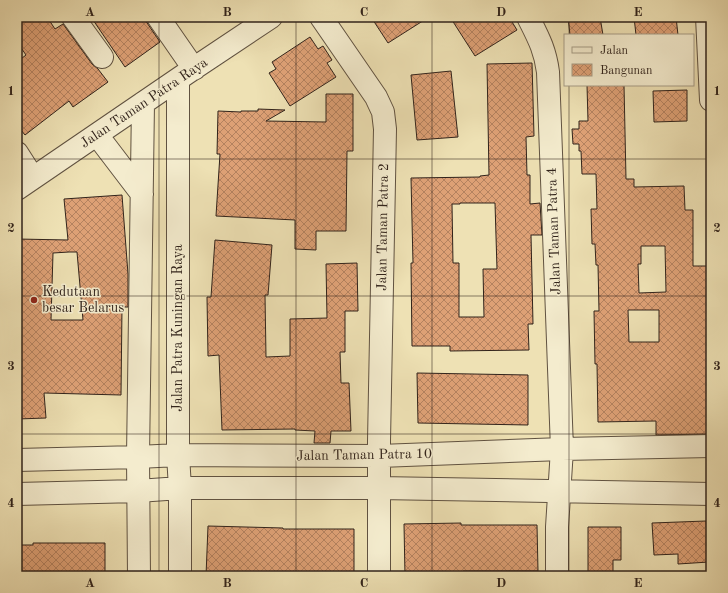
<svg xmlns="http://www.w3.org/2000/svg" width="728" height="593" viewBox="0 0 728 593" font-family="'Old Standard TT',serif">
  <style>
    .building { fill: url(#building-cross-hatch); stroke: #31231b; fill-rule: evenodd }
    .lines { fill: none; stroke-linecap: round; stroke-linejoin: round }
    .minor-casing { stroke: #605241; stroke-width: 24 }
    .minor { stroke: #f4ecce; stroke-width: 22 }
    .grid { fill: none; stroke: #31231b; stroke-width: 1; stroke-opacity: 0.55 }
    .poi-dot { fill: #8f2418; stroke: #f4ecce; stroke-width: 1.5 }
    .labels { text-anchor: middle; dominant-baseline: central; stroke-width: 3; stroke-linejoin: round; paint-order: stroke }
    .street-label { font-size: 14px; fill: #31231b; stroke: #f4ecce }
    .poi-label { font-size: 14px; fill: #31231b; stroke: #f4ecce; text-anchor: start }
    .neatline { fill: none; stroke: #31231b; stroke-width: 1.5 }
    .grid-label { font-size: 13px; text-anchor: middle; font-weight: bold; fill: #31231b }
  </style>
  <defs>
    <pattern id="building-cross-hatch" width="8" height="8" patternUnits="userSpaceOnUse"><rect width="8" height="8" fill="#dda075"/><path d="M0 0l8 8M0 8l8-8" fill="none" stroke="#b4825f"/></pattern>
  </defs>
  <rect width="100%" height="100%" fill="#eee1b4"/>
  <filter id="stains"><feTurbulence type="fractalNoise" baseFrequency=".005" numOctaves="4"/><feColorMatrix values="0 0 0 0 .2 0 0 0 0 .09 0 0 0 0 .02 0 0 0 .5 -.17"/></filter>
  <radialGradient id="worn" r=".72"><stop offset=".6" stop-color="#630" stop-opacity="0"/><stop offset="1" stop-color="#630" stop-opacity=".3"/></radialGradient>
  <path class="building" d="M17 17H47L55 29 63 24 92 64 98 69 108 82 73 107 69 101 25 135 17 125V62L26 55 17 42Z
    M91 17H143L160 42 125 67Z
    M371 17H429L388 43Z
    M450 17H509L517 30 475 56Z
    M568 17H600L603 35H570Z
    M634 17H676L678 35H636Z
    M310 37 318 49 323 46 332 60 327 63 336 77 290 106 269 73 276 69 272 62Z
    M532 63 534 136 526 137 527 175H530V204L540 203 542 235H531L533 324H528L529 350 450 351V346H412L411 263H413L411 178 480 177V176L489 175 487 64ZM460 203H495L497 269H483L484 317H459V263H453L452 204H460Z
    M451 71 458 137 417 140 411 75Z
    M587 85H624L626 179H634V187L684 186 685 210H693V266H711V434L656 435V421L598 422 597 364H595L594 311H599L598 265H596L595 244H592L591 209H597L596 174H582L581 151H579V144H573L572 129H579V121H588ZM641 246H665L666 292 639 293 638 264H641ZM628 310H659V342H629Z
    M687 90V121L654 122 653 91Z
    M326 94H353V151H347L346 231H316V250L295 249V220L216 216 220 154H217L218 111 241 112V111H258V109L285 110 266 121 326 122Z
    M122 195 128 274V307H122L121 395 44 393 46 418 17 419V239L68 240 64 199ZM69 252H77L83 320H51L53 253Z
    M215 240 272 245 268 295H265L266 357 290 356V319L327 318 326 264 357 263 358 311H345V352H340L341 383H349L351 431H331L330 443H314L315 431 295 430V429L222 430 219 355 208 356 207 297H211Z
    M417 373 528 375V425L418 423Z
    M706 521 709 562 678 564V554L654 555 652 523Z
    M461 523V525H537L538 571H463V576H405L404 524Z
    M208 526 283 528V529H354V576H206Z
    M588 527H621V560H613V576H588Z
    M33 543H105V576H17V545H33Z"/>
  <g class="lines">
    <g class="minor-casing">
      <path id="minor" d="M73 17 102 57
        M158 17 194 69
        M321 17 376 97 383 112 385 129 379 441V576
        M528 17C538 37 545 49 548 72L562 449 557 527V576
        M707 17 711 100
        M178 80V455L180 488V576
        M97 135 142 194
        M17 153 33 178
        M17 189 187 73 271 17
        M17 460 138 457 178 455 380 456 562 449 711 446
        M17 494 138 491 180 488H379L711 494
        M139 576 138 457 143 103"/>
    </g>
    <use href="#minor" class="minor"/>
  </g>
  <path class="grid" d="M159 17V576M296 17V576M432 17V576M569 17V35M569 85V576M17 159H711M17 296H711M17 434H711"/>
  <circle class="poi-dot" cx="34" cy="300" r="4"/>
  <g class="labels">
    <g class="street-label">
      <text transform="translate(144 103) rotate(-34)">Jalan Taman Patra Raya</text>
      <text transform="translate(383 227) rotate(-89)">Jalan Taman Patra 2</text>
      <text transform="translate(554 231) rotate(-92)">Jalan Taman Patra 4</text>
      <text transform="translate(178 328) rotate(-90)">Jalan Patra Kuningan Raya</text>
      <text transform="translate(364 455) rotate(-1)">Jalan Taman Patra 10</text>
    </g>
    <g class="poi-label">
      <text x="42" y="292">Kedutaan<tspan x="42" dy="16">besar Belarus</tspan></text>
    </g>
  </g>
  <rect width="728" height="593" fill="none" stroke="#eee1b4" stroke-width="44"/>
  <rect x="564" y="34" width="130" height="52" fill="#f4ecce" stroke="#a69c86"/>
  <rect x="572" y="47" width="20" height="6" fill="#f4ecce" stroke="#a69c86"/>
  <text x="600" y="54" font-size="12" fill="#31231b">Jalan</text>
  <rect x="572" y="64" width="20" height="12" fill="url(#building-cross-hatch)" stroke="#a69c86"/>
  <text x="600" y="74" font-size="12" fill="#31231b">Bangunan</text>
  <rect x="22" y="22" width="684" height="549" class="neatline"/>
  <g class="grid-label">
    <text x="90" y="16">A</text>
    <text x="227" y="16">B</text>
    <text x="364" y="16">C</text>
    <text x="501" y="16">D</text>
    <text x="638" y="16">E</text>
    <text x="11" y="95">1</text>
    <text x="717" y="95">1</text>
    <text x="11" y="232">2</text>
    <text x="717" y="232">2</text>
    <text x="11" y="370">3</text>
    <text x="717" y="370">3</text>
    <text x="11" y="507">4</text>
    <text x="717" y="507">4</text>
    <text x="90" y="587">A</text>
    <text x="227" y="587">B</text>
    <text x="364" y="587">C</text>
    <text x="501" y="587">D</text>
    <text x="638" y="587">E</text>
  </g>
  <rect width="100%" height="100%" filter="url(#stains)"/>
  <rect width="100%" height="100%" fill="url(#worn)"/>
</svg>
